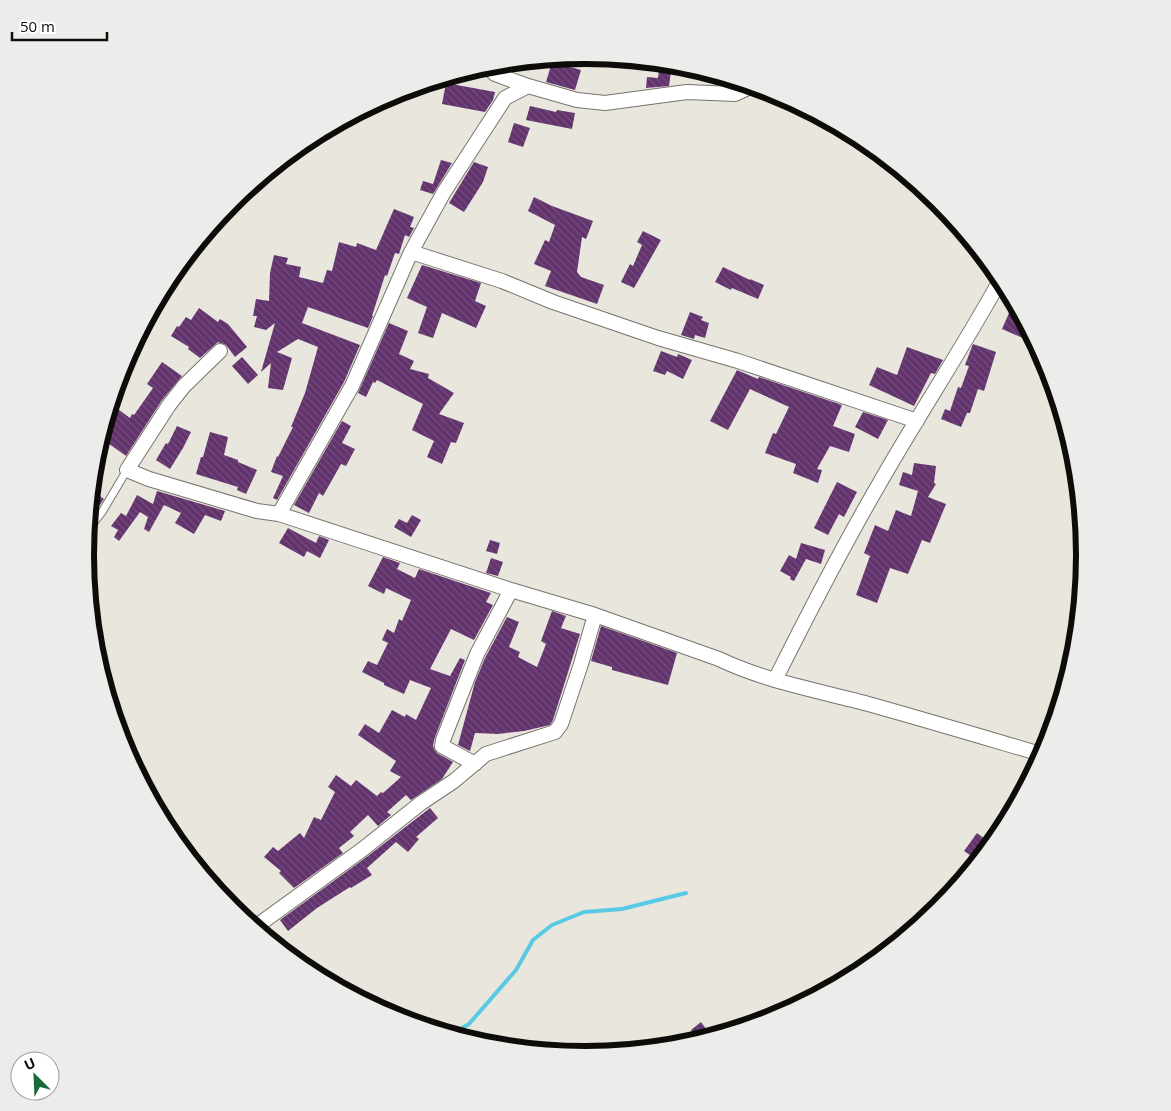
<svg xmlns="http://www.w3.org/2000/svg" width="1171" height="1111" viewBox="0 0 1171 1111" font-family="'Open Sans',sans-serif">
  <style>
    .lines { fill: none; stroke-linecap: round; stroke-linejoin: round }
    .stream { stroke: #5ac9e6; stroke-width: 4 }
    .building { fill: url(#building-back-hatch) }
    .lane-casing { stroke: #76746c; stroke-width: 9 }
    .street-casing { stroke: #76746c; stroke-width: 16 }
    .lane { stroke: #fff; stroke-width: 7 }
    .street { stroke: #fff; stroke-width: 14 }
    .rim { fill: none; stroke: #0d0c09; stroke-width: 6 }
  </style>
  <defs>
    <pattern id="building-back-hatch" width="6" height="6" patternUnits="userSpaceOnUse" patternTransform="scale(1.25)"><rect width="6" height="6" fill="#62336d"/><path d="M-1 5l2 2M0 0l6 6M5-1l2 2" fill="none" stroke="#734d7b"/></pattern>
  </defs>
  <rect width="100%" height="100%" fill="#e8e6dd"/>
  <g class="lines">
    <path class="stream" d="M450 1035 469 1024 516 970 533 940 552 925 584 912 622 909 686 893"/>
  </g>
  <path class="building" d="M552 62 581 70 575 90 546 82Z
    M660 62 672 64 669 86 646 88 647 77 658 78Z
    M446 83 495 92 493 100 485 112 442 104Z
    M530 106 556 112 557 110 575 113 572 129 526 120Z
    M514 123 530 128 523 147 508 142Z
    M441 160 452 163 433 194 420 190 423 181 433 184Z
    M474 162 488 167 483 182 464 212 449 203Z
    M534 197 552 206 593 221 586 239 582 237 577 272 581 277 604 285 597 304 545 286 551 271 534 264 545 240 549 242 555 225 528 211Z
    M394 209 414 217 410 227 414 228 409 237 405 235 399 254 395 253 387 276 385 275 372 316H373L368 328 308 307 302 323 360 345 344 382 277 500 273 498 283 476 271 472 277 456 278 457 293 427H291L305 393 318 347 298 339 277 352 292 358 283 390 268 388 271 363 261 372 275 323 266 330 254 327 257 316H253L256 299 269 301 270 273 274 255 288 258 286 264 301 267 299 277 323 283 327 270 332 271 339 242 356 247 357 243 376 250Z
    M643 231 661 240 634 288 621 282 630 264 633 266 642 245 637 242Z
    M422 265 481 283 475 301 486 306 476 328 442 313 433 338 418 333 427 307 407 298Z
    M723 267 750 280V279L764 285 758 299 732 288 731 290 715 282Z
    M1017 306 1029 329 1025 339 1002 329 1009 313 1012 314Z
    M199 308 218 322 220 319 228 324 247 347 235 357 226 345 218 342 200 358 188 349 189 347 171 336 177 326 179 327 186 317 191 320Z
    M690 312 703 317 701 320 709 323 705 338 695 335 694 339 681 335Z
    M389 323 408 331 399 354 414 361 410 369 429 374 428 378 454 393 439 414 464 423 456 443 451 442 442 464 427 457 434 441 412 430 423 404 377 380 375 383 373 382 366 397 358 393Z
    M973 344 996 352 984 391 978 389 970 413H967L961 427 941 419 945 409 950 411 958 387 961 388 969 366 965 365Z
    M907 347 943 360 935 374 931 373 914 406 869 385 877 367 897 375Z
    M661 351 677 357 678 354 692 360 683 379 667 371 665 375 653 371Z
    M242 357 258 375 248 384 232 366Z
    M162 362 182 376 162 400 126 456 101 438 106 422 115 407 130 418 132 414 134 415 153 388 147 384Z
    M737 370 758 379 759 377 842 405 833 426 855 434 849 452 830 446 817 469 822 470 818 483 793 473 796 464 765 453 773 433 776 434 789 407 750 389 728 430 710 421Z
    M863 412 888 420 878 439 855 427Z
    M342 421 351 426 342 443 355 449 346 466 341 464 323 496 319 493 309 513 294 505Z
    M177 426 191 432 183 448 170 469 156 460 166 443 168 444Z
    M210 432 228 437 224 455 238 460V462L257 470 246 494 237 490 238 487 196 474 201 457H203Z
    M914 463 936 466 934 483 936 484 928 497 946 504 930 543 922 540 908 574 890 568 877 603 856 595 870 556 864 553 875 525 888 531 896 510 911 516 918 491 899 485 903 472 912 475Z
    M837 482 857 492 844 517 839 514 828 535 814 528Z
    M91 490 104 499 89 520 91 492Z
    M157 491 225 511 221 521 205 515 194 534 175 523 181 513 164 505 149 532 144 529 148 517 140 512 119 541 114 537 118 530 111 526 121 513 126 516 137 495 153 504Z
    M412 515 421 520 411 537 394 527 399 519 407 523Z
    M288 528 316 543 319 536 329 540 320 558 307 551 304 557 279 543Z
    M490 540 500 543 497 554 486 551Z
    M801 543 825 550 821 564 806 559 794 581 790 579 791 577 780 571 789 555 796 559Z
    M383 557 400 563 397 569 415 578 419 569 491 593 486 602 493 605 474 640 451 629 430 669 450 676 460 658 465 660 435 737 433 745 434 749 437 753 453 762 442 779 411 800 406 795 387 812 391 815 378 826 368 815 350 832 354 836 339 848 343 853 294 888 279 873 281 871 264 857 273 847 278 851 300 833 304 838 314 817 321 820 335 792 328 787 336 775 351 786 356 780 377 796 381 792 383 793 401 777 390 771 396 761 358 735 365 724 379 733 392 710 405 717 406 714 416 720 431 688 410 680 404 694 384 685V683L362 672 368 661 377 665 388 643 382 640 387 629 394 633 399 619 402 621 411 600 386 588 384 594 368 586Z
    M491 558 503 562 498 576 486 573Z
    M552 611 566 616 561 628 580 634 553 720 550 725 524 731 498 734 475 733 470 751 458 745 475 682 485 658 507 617 519 622 509 647 520 652 518 657 537 667 546 644 541 641Z
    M601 626 677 653 668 685 612 670V667L591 661Z
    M430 808 438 818 416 837 419 839 408 852 396 842 367 868 372 875 351 888 350 887 317 908 288 931 280 920 368 856Z
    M977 833 993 845 979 861 964 851Z
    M701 1022 710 1034 707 1039 679 1047 693 1034 691 1030Z"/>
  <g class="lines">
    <g class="lane-casing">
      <path id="lane" d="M87 531 102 512 127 470"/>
    </g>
    <g class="street-casing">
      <path id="street" d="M493 64 492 71 495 74 528 86
        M411 252 502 281 553 302 658 338 738 361 917 421
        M220 351 184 386 169 405 127 470 149 479 257 511 279 514 511 590 595 615 719 659C767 682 821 691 872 705 929 721 986 738 1044 755
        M279 514 352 386 411 252 444 192 505 98 528 86 577 100 605 103 687 92 735 94 746 89 748 84
        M775 680C809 612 844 544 882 479 921 411 964 346 1002 277
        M475 764 442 746 443 740 477 654 511 590
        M254 928 363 849 421 803 454 781 486 754 555 732 561 724 581 664 595 615"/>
    </g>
    <use href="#lane" class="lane"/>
    <use href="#street" class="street"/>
  </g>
  <path d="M0 0H1171V1111H0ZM94 555a491 491 0 1 1 982 0a491 491 0 1 1-982 0Z" fill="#ececeb" fill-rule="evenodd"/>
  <path class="rim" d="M94 555a491 491 0 1 1 982 0a491 491 0 1 1-982 0Z"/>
  <g transform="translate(35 1076) rotate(336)"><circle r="24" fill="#ffffff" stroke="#9e9e9d"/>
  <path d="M0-4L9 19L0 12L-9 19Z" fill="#176a3b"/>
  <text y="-8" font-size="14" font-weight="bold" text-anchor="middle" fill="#0d0c09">U</text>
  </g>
  <path d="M12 32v8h95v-8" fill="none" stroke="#0d0c09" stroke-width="2.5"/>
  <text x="20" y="32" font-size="15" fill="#0d0c09" stroke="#ffffff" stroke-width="4" paint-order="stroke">50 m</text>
</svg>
